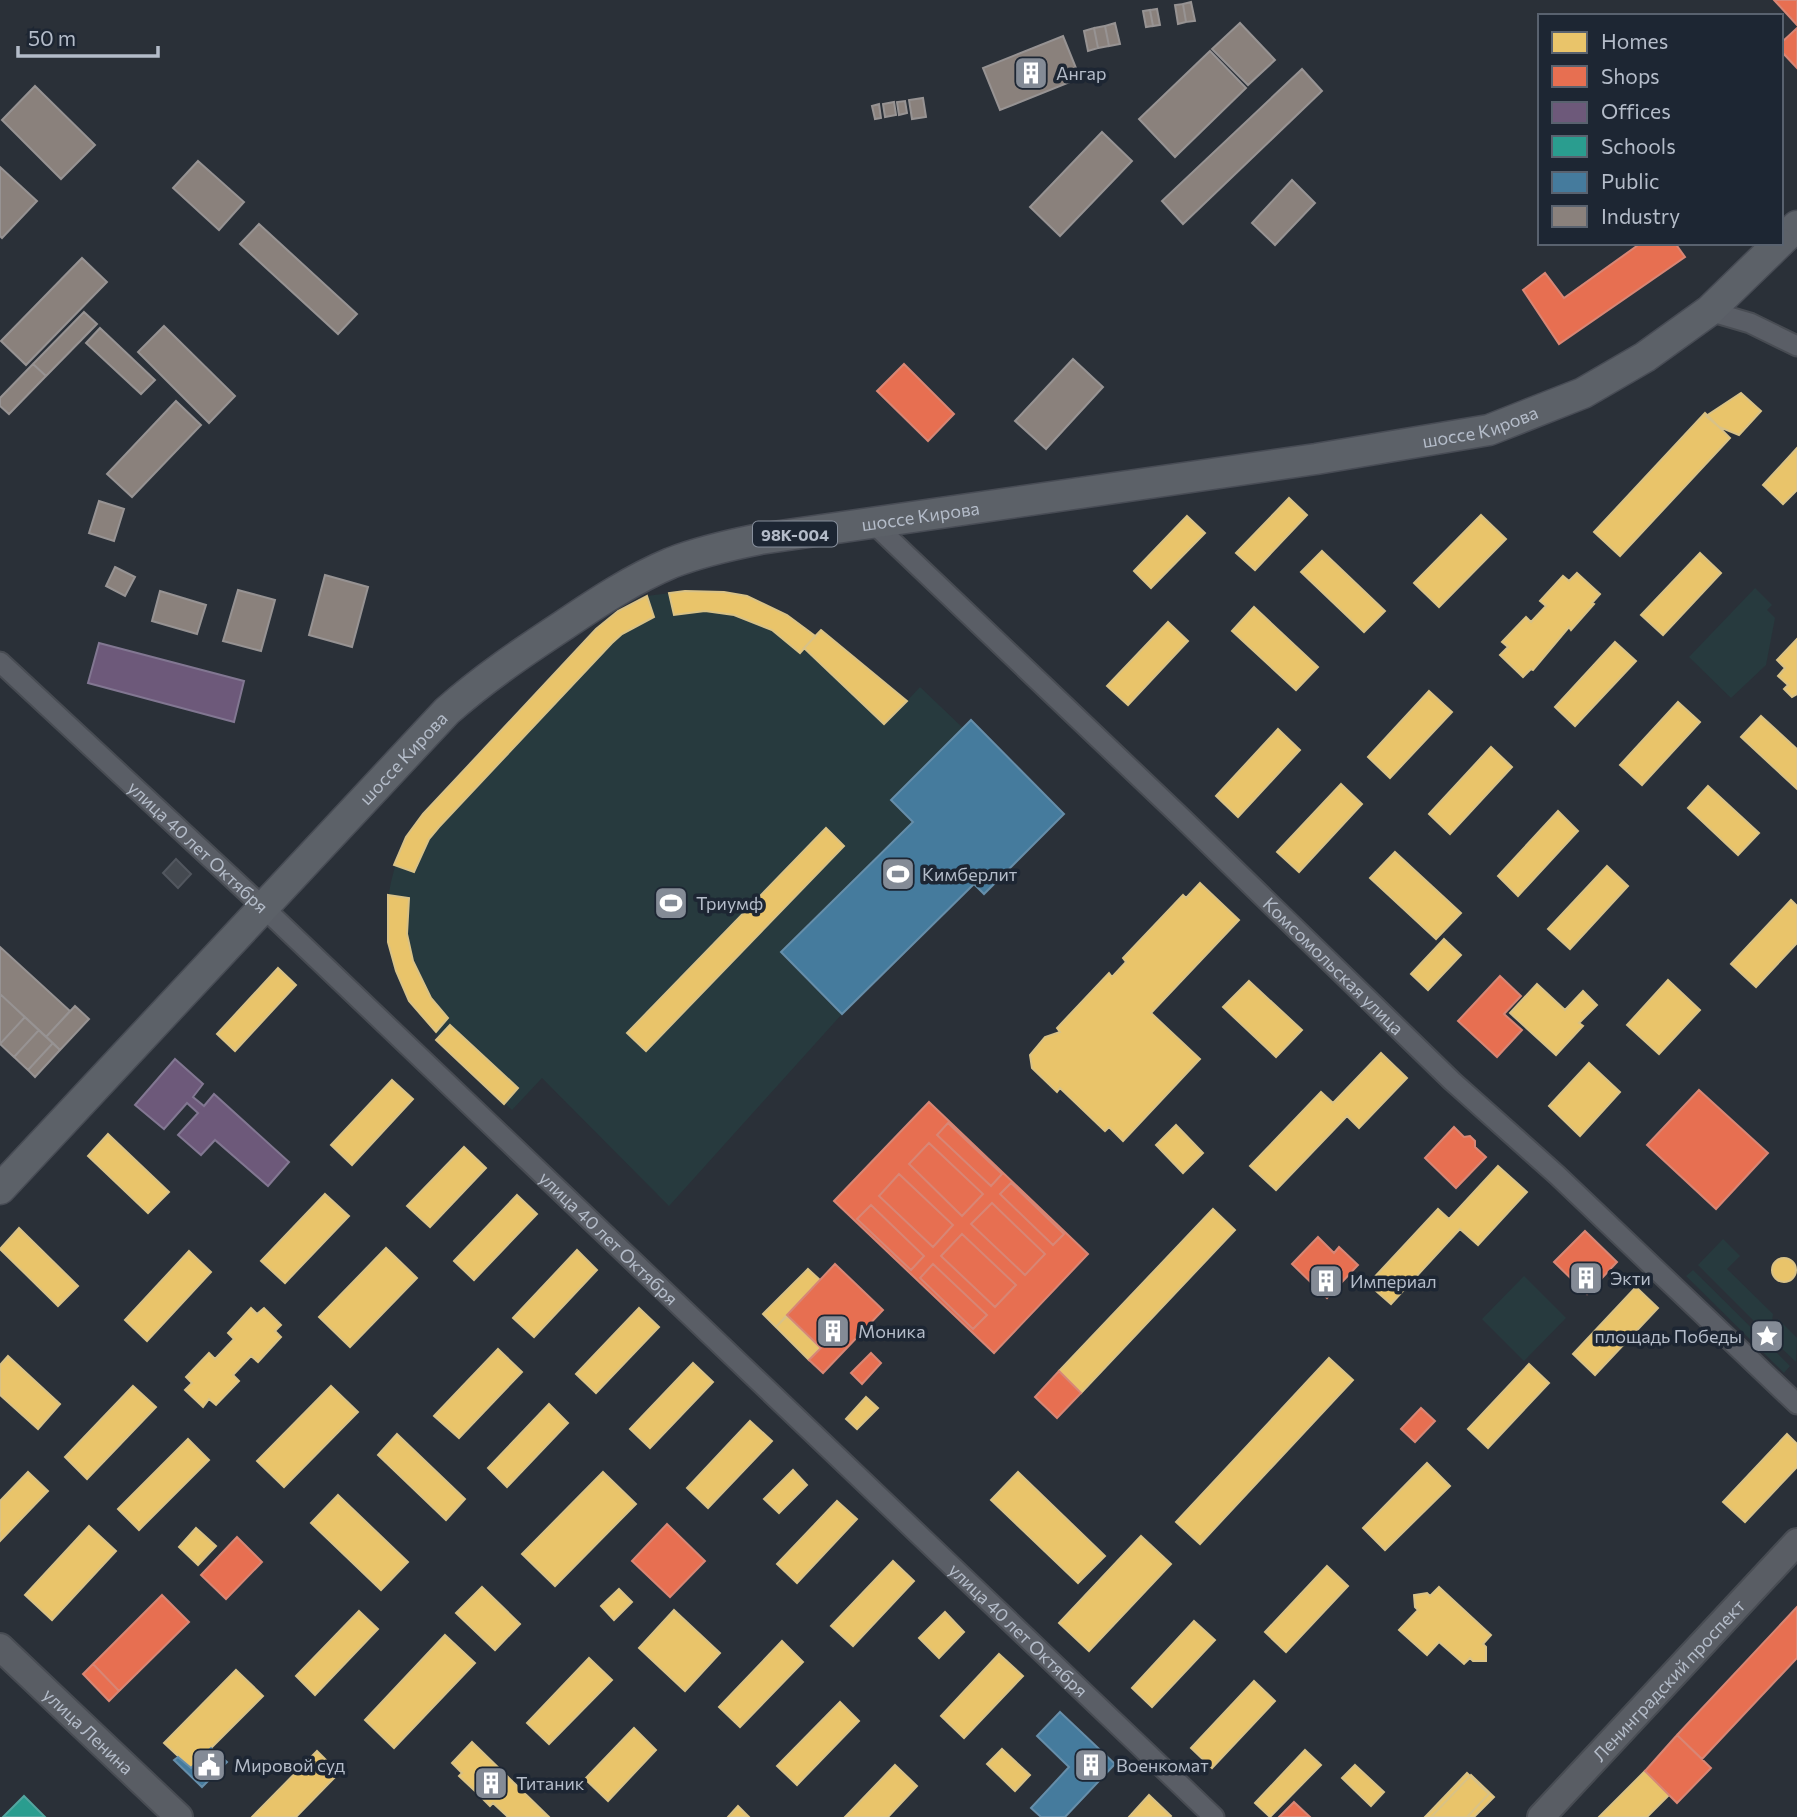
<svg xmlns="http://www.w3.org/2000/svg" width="1797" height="1817" viewBox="0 0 1797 1817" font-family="Commissioner,sans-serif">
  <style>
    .green { fill: #273a3e }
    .homes { fill: #e9c46a; stroke: #d9c286; stroke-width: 2 }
    .shops { fill: #e76f51; stroke: #d88675; stroke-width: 2 }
    .offices { fill: #6d597a; stroke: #827792; stroke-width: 2 }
    .schools { fill: #2a9d8f; stroke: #53a6a0; stroke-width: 2 }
    .public { fill: #457b9d; stroke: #668eaa; stroke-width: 2 }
    .industry { fill: #8a817c; stroke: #979393; stroke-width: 2 }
    .building { fill: #444950; stroke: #52575f; stroke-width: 2 }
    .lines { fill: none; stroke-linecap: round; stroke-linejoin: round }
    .street-casing { stroke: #484c53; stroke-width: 23 }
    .secondary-casing { stroke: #484c53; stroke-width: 30 }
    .primary-casing { stroke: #484c55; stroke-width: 33 }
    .street { stroke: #5a5e66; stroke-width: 19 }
    .secondary { stroke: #595d64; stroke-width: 26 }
    .primary { stroke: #5c6168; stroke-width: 30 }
    .labels { text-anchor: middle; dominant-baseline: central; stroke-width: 7; stroke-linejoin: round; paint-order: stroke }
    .shield { fill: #1d2633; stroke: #878f9c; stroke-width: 2 }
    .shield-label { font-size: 16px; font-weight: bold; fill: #b4bcc9 }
    .poi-label { font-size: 18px; fill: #b4bcc9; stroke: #1d2633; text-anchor: start }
    .street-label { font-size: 18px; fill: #b4bcc9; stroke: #1d2633 }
  </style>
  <rect width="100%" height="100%" fill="#2a3038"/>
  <path class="green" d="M1755 588 1772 605 1767 610 1775 618 1766 665 1731 698 1689 657Z
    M685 591C741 592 771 599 814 636L821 630 907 701 920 687 963 728 971 720 1064 814 984 894 973 884 842 1014 669 1206 542 1078 512 1110 436 1040 439 1036C429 1025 419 1015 411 1003 375 949 382 879 413 826L596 629 618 611 647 596Z
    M1723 1239 1740 1256 1727 1269 1773 1314 1770 1337 1698 1265Z
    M1693 1270 1790 1366 1784 1373 1686 1276Z
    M1524 1276 1566 1318 1524 1361 1482 1319Z
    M1778 1319 1797 1338 1796 1362 1775 1342Z"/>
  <path class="homes" d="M1741 393 1761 411 1739 435 1719 427 1706 416Z
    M1705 413 1730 438 1620 556 1594 532Z
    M1797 448V490L1783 504 1763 485Z
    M1289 498 1307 515 1255 570 1236 553Z
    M1481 515 1506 539 1439 607 1414 583Z
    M1187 516 1205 533 1151 588 1134 571Z
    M1322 551 1385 611 1364 632 1301 572Z
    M1700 553 1721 573 1663 635 1641 615Z
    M1577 573 1600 594 1592 603 1594 604 1571 630 1569 627 1533 670 1531 669 1523 677 1500 655 1508 647 1502 642 1526 617 1531 622 1546 606 1540 601 1563 576 1569 581Z
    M685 591 724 592 747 596 787 615 815 636 800 653 772 630 734 615 705 611 674 615 669 593Z
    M647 596 654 617 622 634 612 643 439 827 429 839 414 872 394 865 406 837 423 814 596 629 618 611Z
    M1254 607 1318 667 1296 690 1232 631Z
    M1168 622 1188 641 1128 705 1107 686Z
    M821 630 907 701 884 724 804 648Z
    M1797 639V694L1792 697 1784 689 1788 685 1778 676 1785 668 1777 660Z
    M1615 642 1636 661 1575 726 1555 707Z
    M1429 691 1452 712 1390 778 1368 757Z
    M1678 702 1700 722 1642 785 1620 765Z
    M1761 716 1797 749V789L1741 737Z
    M1278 729 1300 750 1238 817 1216 796Z
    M1491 747 1512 767 1450 834 1429 814Z
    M1341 784 1362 804 1299 872 1277 852Z
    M1708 786 1759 833 1738 855 1688 808Z
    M1558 811 1578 831 1518 896 1498 876Z
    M826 828 844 846 646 1051 627 1033Z
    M1395 852 1461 913 1436 939 1370 878Z
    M1607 866 1628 886 1570 949 1548 929Z
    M1200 883 1239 920 1151 1013 1200 1059 1123 1141 1109 1127 1105 1131 1060 1088 1057 1092 1032 1068 1030 1055 1045 1037 1060 1032 1057 1028 1109 973 1112 977 1126 962 1123 958 1183 895 1186 898Z
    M388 895 409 898 407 934 413 961 431 998 448 1018 436 1032 409 1001 396 971 388 942Z
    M1791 900 1797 906V943L1756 987 1731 964Z
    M1444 939 1461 955 1428 990 1411 974Z
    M278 968 296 985 235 1051 217 1034Z
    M1668 980 1700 1010 1659 1054 1627 1025Z
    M1249 981 1302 1030 1276 1057 1223 1007Z
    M1537 984 1565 1010 1583 991 1597 1005 1579 1023 1583 1026 1556 1055 1510 1013Z
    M450 1025 518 1088 504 1104 436 1040Z
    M1381 1053 1407 1078 1359 1128 1347 1116 1276 1190 1250 1166 1321 1092 1333 1103Z
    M1589 1063 1620 1092 1580 1136 1549 1106Z
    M392 1080 413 1099 352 1165 331 1145Z
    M1176 1125 1203 1153 1183 1173 1156 1145Z
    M108 1134 169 1192 148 1213 88 1156Z
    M464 1147 486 1168 430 1227 407 1206Z
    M1498 1166 1527 1192 1478 1245 1460 1229 1391 1304 1368 1284 1438 1209 1449 1219Z
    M325 1194 349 1216 285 1283 261 1261Z
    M517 1195 537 1214 474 1280 454 1261Z
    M1213 1209 1235 1230 1081 1393 1059 1371Z
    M19 1228 78 1286 58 1306 0 1249Z
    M386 1248 417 1278 350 1347 319 1317Z
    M577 1250 597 1270 534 1337 513 1318Z
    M189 1251 211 1272 147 1341 125 1320Z
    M1772 1270a12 12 0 1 1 24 0a12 12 0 1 1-24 0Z
    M808 1269 820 1280 776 1327 763 1314Z
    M1636 1287 1658 1308 1595 1375 1573 1354Z
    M251 1308 257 1314 264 1308 281 1325 275 1331 281 1337 258 1362 251 1356 233 1375 239 1381 216 1405 209 1399 203 1407 185 1390 192 1383 186 1377 209 1353 215 1359 234 1339 228 1333Z
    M639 1308 659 1327 596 1393 576 1374Z
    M787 1316 820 1348 809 1360 776 1327Z
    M498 1349 522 1372 459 1438 434 1416Z
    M8 1356 60 1404 38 1429 0 1395V1365Z
    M1329 1358 1353 1380 1200 1544 1176 1522Z
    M693 1363 713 1382 650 1448 630 1429Z
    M1529 1364 1549 1383 1488 1448 1468 1429Z
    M133 1386 156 1407 87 1479 65 1457Z
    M331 1386 358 1412 284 1487 257 1461Z
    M866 1397 878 1408 857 1429 846 1419Z
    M549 1404 568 1423 507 1487 488 1468Z
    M750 1421 772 1441 708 1508 687 1488Z
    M397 1434 465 1499 446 1520 378 1455Z
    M1787 1434 1797 1444V1467L1745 1522 1723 1502Z
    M188 1439 209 1460 139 1530 118 1509Z
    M1427 1463 1450 1486 1385 1550 1363 1528Z
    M793 1470 807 1485 779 1513 764 1499Z
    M28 1472 48 1491 0 1541V1501Z
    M603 1472 636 1504 555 1586 522 1554Z
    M1018 1472 1105 1556 1078 1583 991 1500Z
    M338 1495 408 1562 381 1590 311 1523Z
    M837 1501 857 1519 797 1583 777 1564Z
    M89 1526 116 1551 52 1620 25 1595Z
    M196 1528 216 1546 198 1565 179 1547Z
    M1141 1536 1171 1564 1089 1651 1059 1623Z
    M893 1561 914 1581 853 1646 831 1626Z
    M1327 1566 1348 1586 1286 1652 1265 1632Z
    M482 1587 520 1624 495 1650 456 1613Z
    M1439 1587 1491 1635 1483 1644 1486 1647V1661H1473L1470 1658 1464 1664 1439 1642 1427 1655 1399 1630 1418 1610 1415 1607 1414 1595 1427 1593 1430 1596Z
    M619 1589 632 1602 614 1620 601 1606Z
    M674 1610 720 1653 685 1691 639 1648Z
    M359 1611 378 1629 315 1695 296 1676Z
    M945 1612 964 1632 939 1658 919 1638Z
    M1194 1621 1215 1640 1152 1707 1132 1688Z
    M445 1635 475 1663 394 1748 365 1720Z
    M782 1641 803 1662 740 1727 719 1707Z
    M999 1654 1023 1676 964 1738 941 1716Z
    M589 1658 612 1680 549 1744 527 1723Z
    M236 1670 263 1696 191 1768 164 1743Z
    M1254 1681 1275 1701 1212 1768 1191 1748Z
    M840 1702 859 1721 797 1785 777 1766Z
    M634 1728 656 1750 608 1801 585 1779Z
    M472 1742 549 1817H508L493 1803 490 1806 475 1791 459 1776 462 1773 452 1763Z
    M1002 1749 1030 1775 1015 1791 987 1764Z
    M1305 1750 1321 1765 1270 1817 1255 1803Z
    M317 1751 339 1773 296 1817H252Z
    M895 1765 917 1786 888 1817H845Z
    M1355 1765 1384 1792 1371 1806 1342 1778Z
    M1645 1771 1669 1795 1647 1817H1599Z
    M1467 1773 1489 1794 1467 1817H1425Z
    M1471 1775 1494 1797 1474 1817H1431Z
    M1149 1795 1171 1816 1170 1817H1129Z
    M738 1806 749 1817H728Z"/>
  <path class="shops" d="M1774 0H1797V25Z
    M1797 28V68L1781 51V43Z
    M1675 243 1685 257 1559 344 1523 290 1545 273 1564 298 1641 243Z
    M904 364 954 414 928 441 877 391Z
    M1500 976 1521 996 1504 1014 1522 1030 1497 1057 1458 1021Z
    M1699 1090 1768 1153 1716 1209 1647 1145Z
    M929 1102 1088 1254 994 1353 834 1201Z
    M948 1123 1002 1174 991 1186 937 1135Z
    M1454 1127 1464 1137 1470 1136 1475 1141V1147L1486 1157 1456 1188 1425 1158Z
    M929 1143 983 1194 962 1216 909 1164Z
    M899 1174 953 1225 933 1247 879 1196Z
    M1011 1183 1064 1234 1053 1245 1000 1194Z
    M992 1203 1045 1254 1025 1275 971 1224Z
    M871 1205 924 1256 911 1270 857 1219Z
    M1585 1231 1617 1262 1587 1294 1554 1262Z
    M962 1234 1016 1285 995 1307 941 1256Z
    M1318 1237 1334 1253 1339 1247 1358 1265 1327 1298 1292 1264Z
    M835 1264 883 1310 823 1373 809 1360 821 1348 787 1315Z
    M933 1264 987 1315 973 1329 920 1278Z
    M871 1353 881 1363 862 1384 851 1373Z
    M1059 1371 1081 1393 1057 1418 1035 1397Z
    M1421 1408 1435 1421 1415 1442 1401 1429Z
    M667 1524 705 1561 670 1597 632 1561Z
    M237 1537 262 1562 226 1599 201 1575Z
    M162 1595 189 1622 119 1691 93 1664Z
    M1797 1607V1658L1702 1759 1677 1735Z
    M93 1664 119 1691 109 1701 83 1674Z
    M1677 1735 1711 1768 1677 1803 1645 1771Z
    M1294 1802 1310 1817H1279Z"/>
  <path class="offices" d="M99 643 244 681 234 722 88 683Z
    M175 1059 203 1084 193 1097 204 1106 214 1094 289 1162 268 1186 215 1140 201 1155 178 1135 198 1113 187 1103 164 1129 135 1105Z"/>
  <path class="schools" d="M24 1796 45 1817H3Z"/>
  <path class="public" d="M971 720 1064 814 984 894 974 884 842 1014 781 952 913 822 891 800Z
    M1060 1712 1115 1764 1065 1817H1041L1031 1808 1069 1767 1037 1736Z
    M211 1748 227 1762 202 1787 174 1760 178 1757 191 1768Z"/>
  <path class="industry" d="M1191 2 1195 21 1186 22 1183 4Z
    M1183 4 1186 22 1178 24 1175 5Z
    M1157 9 1160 25 1153 26 1150 10Z
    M1150 10 1153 26 1146 27 1143 11Z
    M1115 23 1120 44 1109 46 1105 26Z
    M1240 23 1275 60 1248 85 1212 49Z
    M1105 26 1109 46 1098 48 1094 28Z
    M1094 28 1098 48 1088 51 1084 31Z
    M1063 36 1080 78 1000 110 983 68Z
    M1210 51 1246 88 1175 157 1139 119Z
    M1302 69 1322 91 1183 224 1162 201Z
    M35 86 95 145 61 179 2 120Z
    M923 98 926 117 912 119 909 100Z
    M905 101 907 113 899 115 897 102Z
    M894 102 896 115 885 117 883 104Z
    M879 104 881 118 875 119 872 106Z
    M1102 132 1132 161 1060 236 1030 207Z
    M198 161 244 202 219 230 173 188Z
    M0 167 37 201 2 238 0 236Z
    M1292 180 1315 203 1275 245 1252 223Z
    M259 224 357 314 338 334 240 244Z
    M82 258 107 282 26 365 1 341Z
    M84 312 97 324 46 376 33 364Z
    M164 326 235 396 209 423 138 352Z
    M100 328 155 380 141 394 86 343Z
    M1073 359 1103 387 1046 449 1015 421Z
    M33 364 46 376 9 414 0 406V398Z
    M176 401 201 425 132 497 107 474Z
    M99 501 124 509 114 541 89 533Z
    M115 567 135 577 125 596 106 586Z
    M325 575 368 587 352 647 309 635Z
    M238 590 275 600 261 651 223 641Z
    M160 591 206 605 197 634 152 621Z
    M0 947 70 1011 46 1037 0 994Z
    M0 994 25 1017 0 1044Z
    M75 1006 89 1019 60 1050 46 1037Z
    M25 1017 39 1030 14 1057 0 1044Z
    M39 1030 53 1043 28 1070 14 1057Z
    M53 1043 60 1050 35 1077 28 1070Z"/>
  <path class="building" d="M176 859 191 874 178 888 163 873Z"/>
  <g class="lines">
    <g class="street-casing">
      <g id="street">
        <path d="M1709 311 1750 323 1797 346"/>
        <path id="s1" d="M873 523 1181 817 1452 1081 1557 1175 1797 1404"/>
        <path id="s2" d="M0 662 264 908 1214 1817"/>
      </g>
    </g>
    <g class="secondary-casing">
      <g id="secondary">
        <path id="s3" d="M0 1647 179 1817"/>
        <path id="s4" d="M1541 1817 1797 1542"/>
      </g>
    </g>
    <g class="primary-casing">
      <g id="primary">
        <path d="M1781 241 1797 226"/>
        <path id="s5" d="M0 1189 447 711C483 679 523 652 564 625 598 602 633 579 671 563 699 552 730 545 760 539L1316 459 1489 430 1583 393 1645 357 1709 311 1779 243"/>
      </g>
    </g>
    <use href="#street" class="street"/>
    <use href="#secondary" class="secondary"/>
    <use href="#primary" class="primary"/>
  </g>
  <defs>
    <g id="building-square" transform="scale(1.75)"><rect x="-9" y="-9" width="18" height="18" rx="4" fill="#848b96" stroke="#1d2633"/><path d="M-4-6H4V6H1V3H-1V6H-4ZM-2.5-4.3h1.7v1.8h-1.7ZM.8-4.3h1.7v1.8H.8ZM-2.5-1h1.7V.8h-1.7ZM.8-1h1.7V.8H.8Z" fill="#fff"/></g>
    <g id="stadium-square" transform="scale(1.75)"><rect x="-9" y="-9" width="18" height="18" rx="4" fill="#848b96" stroke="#1d2633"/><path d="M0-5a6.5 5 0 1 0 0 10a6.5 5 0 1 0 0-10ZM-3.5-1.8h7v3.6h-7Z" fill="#fff"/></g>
    <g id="sight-square" transform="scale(1.75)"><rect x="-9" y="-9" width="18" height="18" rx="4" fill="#848b96" stroke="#1d2633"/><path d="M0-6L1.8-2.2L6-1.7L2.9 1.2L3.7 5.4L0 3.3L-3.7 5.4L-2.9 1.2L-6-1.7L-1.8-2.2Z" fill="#fff"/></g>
    <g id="civic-square" transform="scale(1.75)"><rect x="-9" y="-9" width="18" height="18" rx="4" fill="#848b96" stroke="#1d2633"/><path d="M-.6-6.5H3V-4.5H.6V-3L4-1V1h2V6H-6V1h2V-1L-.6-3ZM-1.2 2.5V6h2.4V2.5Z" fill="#fff"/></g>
  </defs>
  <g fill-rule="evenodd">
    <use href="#building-square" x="1031" y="73"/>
    <use href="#stadium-square" x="898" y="874"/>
    <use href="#stadium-square" x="671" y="903"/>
    <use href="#building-square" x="1586" y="1278"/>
    <use href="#building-square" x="1326" y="1281"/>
    <use href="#building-square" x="833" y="1331"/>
    <use href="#sight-square" x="1767" y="1336"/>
    <use href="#civic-square" x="209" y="1765"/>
    <use href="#building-square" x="1091" y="1765"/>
    <use href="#building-square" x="491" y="1783"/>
  </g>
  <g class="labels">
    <rect class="shield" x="753" y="521.5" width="84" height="25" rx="5"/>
    <g class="shield-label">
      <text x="795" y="534">98К-004</text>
    </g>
    <g class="poi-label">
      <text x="1056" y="73">Ангар</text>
      <text x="922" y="874">Кимберлит</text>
      <text x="696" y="903">Триумф</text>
      <text x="1610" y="1278">Экти</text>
      <text x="1350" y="1281">Империал</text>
      <text x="858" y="1331">Моника</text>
      <text x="1742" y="1336" text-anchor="end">площадь Победы</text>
      <text x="234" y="1765">Мировой суд</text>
      <text x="1116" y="1765">Военкомат</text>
      <text x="516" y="1783">Титаник</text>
    </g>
    <g class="street-label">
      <text stroke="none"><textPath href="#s5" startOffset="1745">шоссе Кирова</textPath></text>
      <text stroke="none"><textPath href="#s5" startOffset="1178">шоссе Кирова</textPath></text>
      <text stroke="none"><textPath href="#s5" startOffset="590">шоссе Кирова</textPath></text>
      <text stroke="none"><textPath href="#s2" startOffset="271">улица 40 лет Октября</textPath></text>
      <text stroke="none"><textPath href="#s1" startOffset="639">Комсомольская улица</textPath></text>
      <text stroke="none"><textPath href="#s2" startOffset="838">улица 40 лет Октября</textPath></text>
      <text stroke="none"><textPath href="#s2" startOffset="1405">улица 40 лет Октября</textPath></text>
      <text stroke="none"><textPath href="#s4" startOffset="187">Ленинградский проспект</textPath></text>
      <text stroke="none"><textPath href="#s3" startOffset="122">улица Ленина</textPath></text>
    </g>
  </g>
  <rect x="1538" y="14" width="245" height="231" fill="#1d2633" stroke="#59626f" stroke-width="2"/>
  <rect x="1552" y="32" width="35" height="21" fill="#e9c46a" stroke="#59626f" stroke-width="2"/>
  <text x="1601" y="49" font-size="21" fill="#b4bcc9">Homes</text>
  <rect x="1552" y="66" width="35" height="21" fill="#e76f51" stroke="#59626f" stroke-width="2"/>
  <text x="1601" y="84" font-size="21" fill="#b4bcc9">Shops</text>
  <rect x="1552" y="102" width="35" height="21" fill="#6d597a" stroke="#59626f" stroke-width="2"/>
  <text x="1601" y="119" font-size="21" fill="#b4bcc9">Offices</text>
  <rect x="1552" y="136" width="35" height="21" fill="#2a9d8f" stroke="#59626f" stroke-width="2"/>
  <text x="1601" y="154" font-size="21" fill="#b4bcc9">Schools</text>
  <rect x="1552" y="172" width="35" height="21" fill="#457b9d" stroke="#59626f" stroke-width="2"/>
  <text x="1601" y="189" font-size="21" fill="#b4bcc9">Public</text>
  <rect x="1552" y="206" width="35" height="21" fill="#8a817c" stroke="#59626f" stroke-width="2"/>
  <text x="1601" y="224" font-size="21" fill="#b4bcc9">Industry</text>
  <path d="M18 46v10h140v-10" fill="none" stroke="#b4bcc9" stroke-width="3.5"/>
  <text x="28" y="46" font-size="21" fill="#b4bcc9" stroke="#1d2633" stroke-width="5" paint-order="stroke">50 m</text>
</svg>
